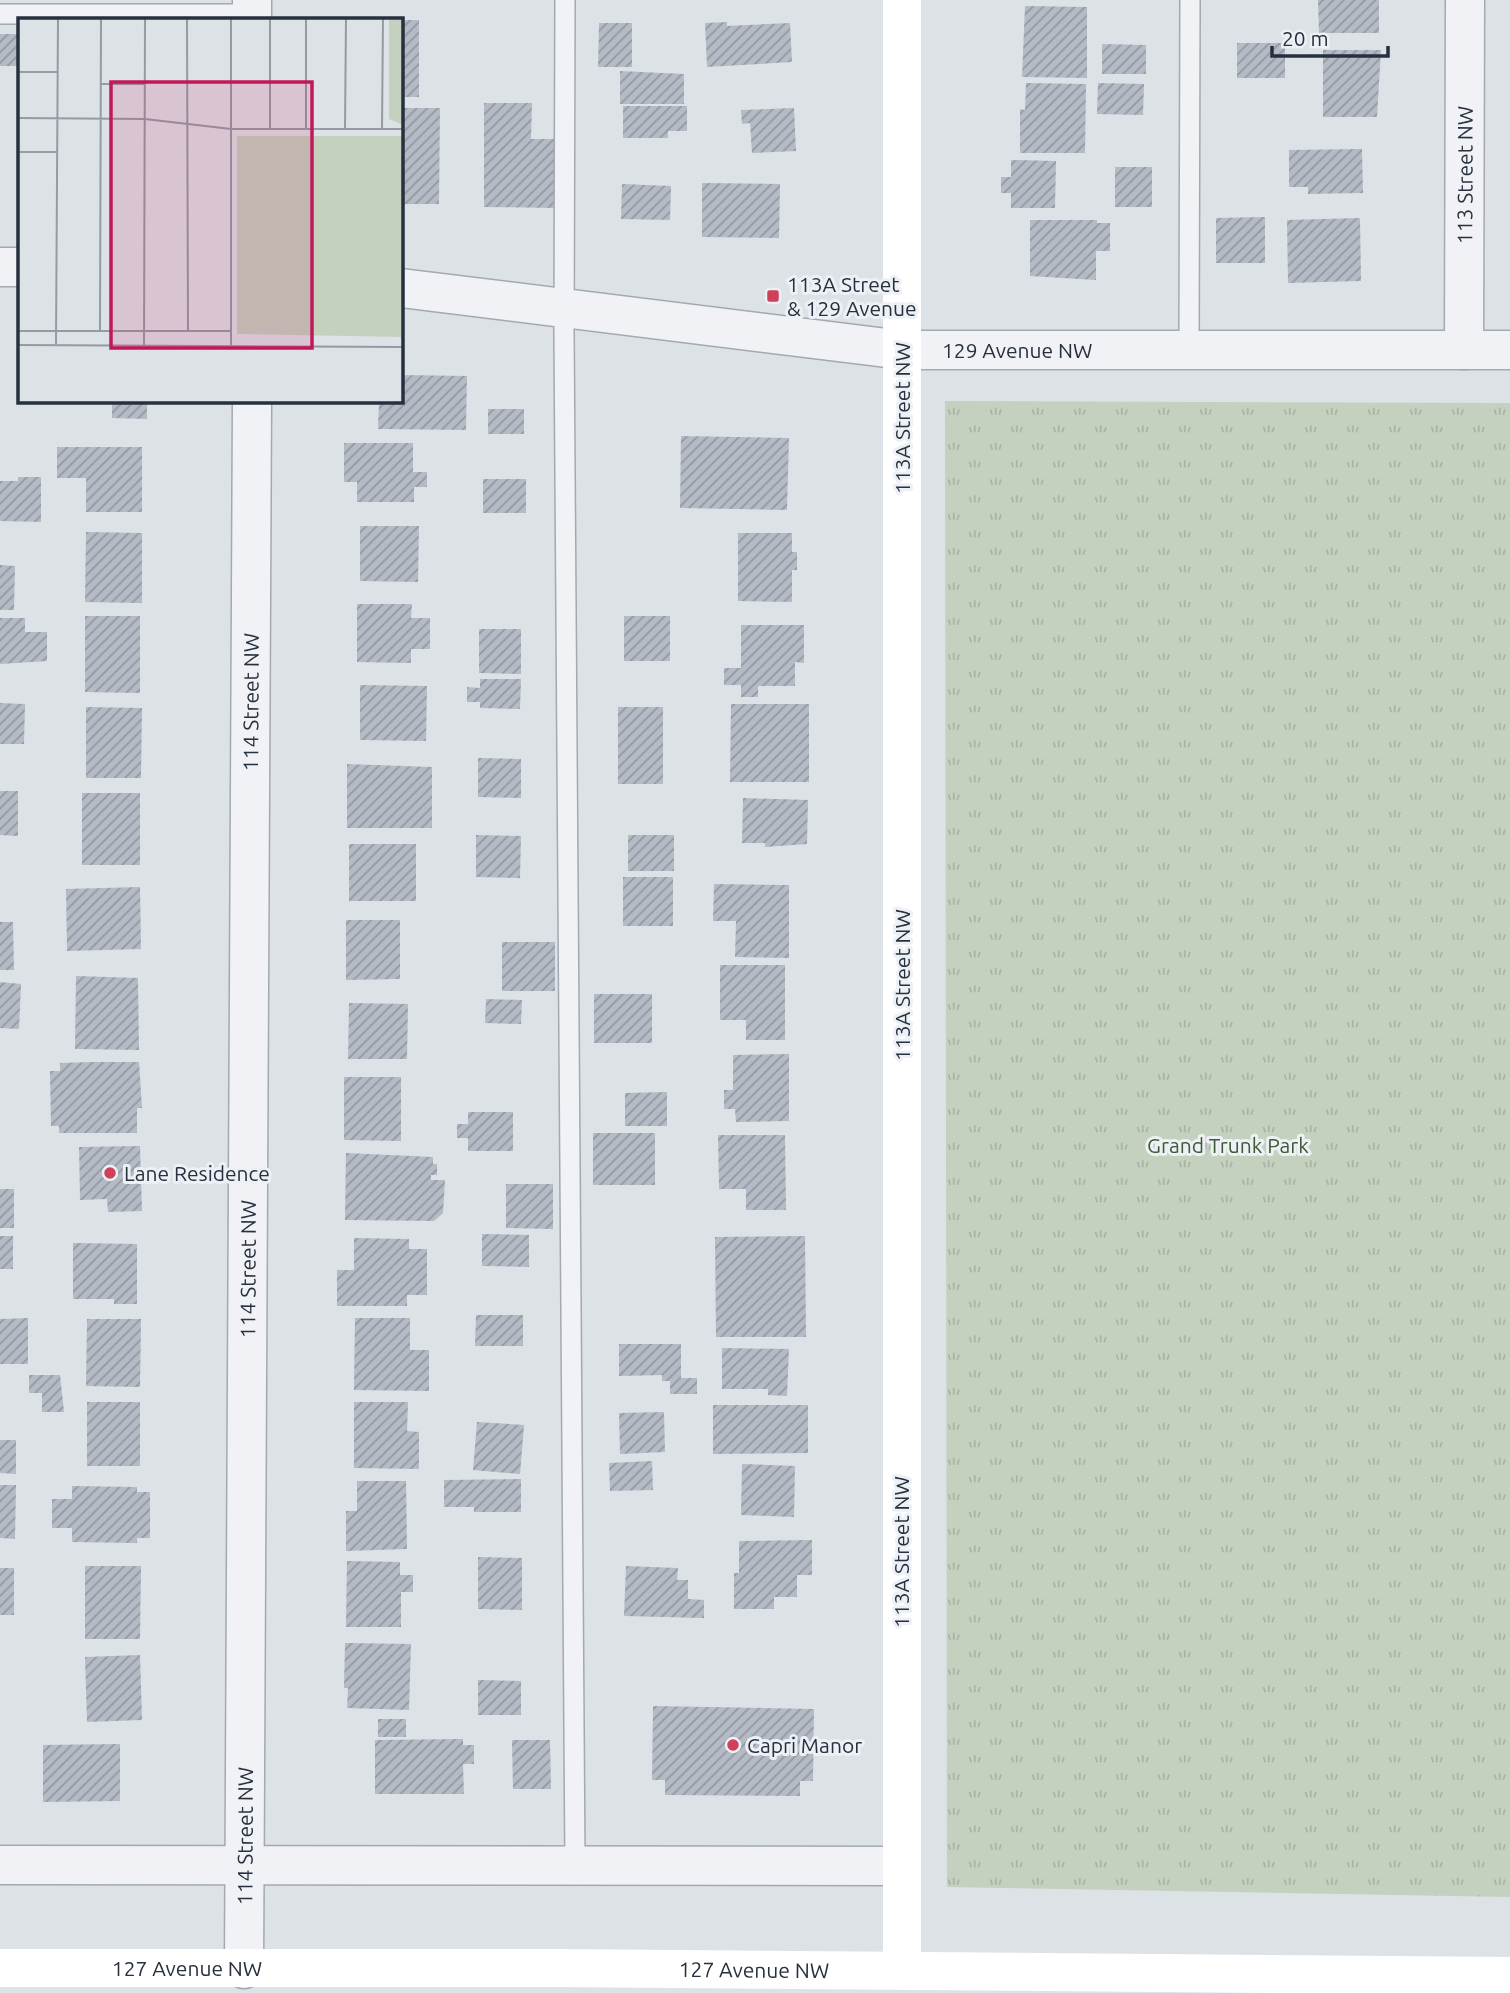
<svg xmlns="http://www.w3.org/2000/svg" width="1510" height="1993" viewBox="0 0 1510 1993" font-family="Ubuntu,sans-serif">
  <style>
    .park { fill: url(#park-tufts) }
    .building { fill: url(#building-hatch) }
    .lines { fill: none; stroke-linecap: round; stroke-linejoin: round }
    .service-casing { stroke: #a3a9b1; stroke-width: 22 }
    .minor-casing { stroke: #a3a9b1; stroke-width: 41 }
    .tertiary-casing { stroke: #a3a9b1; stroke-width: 41 }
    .service { stroke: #f0f2f6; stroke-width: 19 }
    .minor { stroke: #f0f2f6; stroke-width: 38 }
    .tertiary { stroke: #f0f2f6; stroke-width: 38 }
    .secondary { stroke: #fff; stroke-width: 38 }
    .poi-dot { fill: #cf405a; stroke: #edf0f5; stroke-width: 2.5 }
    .labels { text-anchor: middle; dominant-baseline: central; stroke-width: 6; stroke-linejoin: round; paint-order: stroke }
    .street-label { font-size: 21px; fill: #27303e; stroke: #edf0f5 }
    .poi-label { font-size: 21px; fill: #27303e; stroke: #edf0f5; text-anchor: start }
    .park-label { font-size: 21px; fill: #3c5a34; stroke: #edf0f5 }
    .inset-road { fill: none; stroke: #949ba3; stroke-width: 2 }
    .view { fill: #c2185b; fill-opacity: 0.15; stroke: #c2185b; stroke-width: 3.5 }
    .inset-edge { fill: none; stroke: #27303e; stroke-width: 3.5 }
  </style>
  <defs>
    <pattern id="park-tufts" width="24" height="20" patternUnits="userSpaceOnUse" patternTransform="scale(1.75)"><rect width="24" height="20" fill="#c4d1be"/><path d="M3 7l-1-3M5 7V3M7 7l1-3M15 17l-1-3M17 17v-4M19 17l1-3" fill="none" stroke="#a8b4a4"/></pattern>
    <pattern id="building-hatch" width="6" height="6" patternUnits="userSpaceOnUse" patternTransform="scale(1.75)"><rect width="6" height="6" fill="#b4bbc4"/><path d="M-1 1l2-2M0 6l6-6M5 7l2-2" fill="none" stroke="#9298a1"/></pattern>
  </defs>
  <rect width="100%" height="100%" fill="#dde2e7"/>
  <path class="park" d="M945 401 1510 403V1897L947 1887Z"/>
  <path class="building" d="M1318 0H1379V33H1319Z
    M1025 6 1087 7V78L1022 77Z
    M401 20H419V97H401Z
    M727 22V26L790 23 792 62 707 67 705 23Z
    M599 23H632V67H598Z
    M0 34H18V66H0Z
    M1237 43H1285V78H1237Z
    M1102 44 1146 45V74H1102Z
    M1323 50H1381L1377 117H1323Z
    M620 71 684 74V104H620Z
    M1026 83 1086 84 1085 153H1020V109L1025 110Z
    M1098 83 1144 84 1143 115 1097 114Z
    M484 103H532L531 139H556V208L484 207Z
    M623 106H687V131H668V138H623Z
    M401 108H440L439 204H401Z
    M794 108 796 151 752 153 750 123 742 124 741 110Z
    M1362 149 1363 193 1308 194V187H1289V150Z
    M1011 160 1056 161 1055 208H1011V193H1001V177H1011Z
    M1115 167H1152V207H1115Z
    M702 183 780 184 779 238 702 237Z
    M622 184 671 186 670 220 621 219Z
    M1265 217V263H1216V218Z
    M1360 218 1361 281 1288 283 1287 220Z
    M1030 220H1097V223H1110V251H1096V280L1030 276Z
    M401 375 467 376 466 430 378 429 379 401H401Z
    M112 401H147V419L112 418Z
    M488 409H524V434H488Z
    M681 436 789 438 787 510 680 508Z
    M344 443H413V472H427V487H414V502H357V482H344Z
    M57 447H142V512H86V478H57Z
    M18 477H41V522L0 521V481H18Z
    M483 479H526V513H483Z
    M360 526H419L418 582 360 581Z
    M86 532 142 533V603L85 602Z
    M738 533H792V552H797V570H792V602L738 601Z
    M0 565 15 566 14 610H0Z
    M357 604H412L411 618H430V649H411V663L357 662Z
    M85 616H140V693L85 692Z
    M624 616H670V661H624Z
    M0 618H25V632H47V661L0 664Z
    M741 625H804V663L795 662V686H758V697H741V685H724V668H741Z
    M479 629H521V674L479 673Z
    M480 679H521L520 709 480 708V702H467V687L480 688Z
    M360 685 427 686 426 741 360 740Z
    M0 703 25 704 24 744H0Z
    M731 704H809V782H730Z
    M86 707 142 708 141 778H86Z
    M618 707H663V784H618Z
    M478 758 521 759V798L478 797Z
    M347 764 432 767V828H347Z
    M0 791H18V836L0 835Z
    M82 793H140V865H82Z
    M743 798 808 800 807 844 765 847V843H742Z
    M476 835 521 836 520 878 476 877Z
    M628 835H674V871H628Z
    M349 844H416V901H349Z
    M623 877H673V926H623Z
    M714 884 789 885V958L735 957 736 921H713Z
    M140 887 141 949 67 951 66 889Z
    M346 920H400V979L346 980Z
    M0 922H13L14 970H0Z
    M502 942H555V991H502Z
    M720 965H785V1040H746V1020H720Z
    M76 976 138 978 139 1050 75 1049Z
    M0 982 21 984 19 1029 0 1028Z
    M594 994H652V1043H594Z
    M486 999 522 1000 521 1024 485 1023Z
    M349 1003 408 1004 407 1059H348Z
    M789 1054V1121L736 1122 735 1109H724V1090H733V1055Z
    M94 1062H139L142 1108H137V1133H59V1126H51L50 1071H60V1063Z
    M344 1077H401V1141L344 1140Z
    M667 1092V1126H625V1093Z
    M468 1112H513V1151H468V1138H457V1124H468Z
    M593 1133H655V1185H593Z
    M718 1135H785L786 1210H746V1189H719Z
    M140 1146 142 1211 108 1212 107 1199 80 1200 79 1147Z
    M346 1153 433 1157V1164H437V1175H431V1180H445L443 1213 434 1221 345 1220Z
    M506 1184H553V1229L506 1228Z
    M0 1189H14V1228H0Z
    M482 1234 529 1235V1267L482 1266Z
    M0 1236H13V1269H0Z
    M805 1236 806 1337H716L715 1237Z
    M354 1238 409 1239V1249H427V1295H407V1306H337V1270H354Z
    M73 1243 137 1244V1304H114V1299H73Z
    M476 1315H523V1346H475Z
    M28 1318V1364H0V1319Z
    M355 1318H410V1350H429V1391L354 1390Z
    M87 1319H141L140 1387 86 1386Z
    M619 1344H681V1378H697V1394H670V1381H662V1375L619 1376Z
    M722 1348 789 1349 787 1396 768 1395V1389H722Z
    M29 1375H60L64 1412H42V1393H29Z
    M87 1402H140V1466H87Z
    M354 1402H408L407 1431 419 1432V1469L354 1468Z
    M713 1405H808V1453L713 1454Z
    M664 1412 665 1452 620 1454 619 1413Z
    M477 1422 524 1425 520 1474 473 1470Z
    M0 1440H16V1474L0 1473Z
    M652 1461 653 1490 610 1491 609 1463Z
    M742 1464 795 1466 794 1517 741 1515Z
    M521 1479V1512H474V1507H444V1480Z
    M357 1481H406L407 1549 346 1551V1511H357Z
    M0 1485H16L15 1539 0 1538Z
    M72 1486 137 1487V1492H150V1538H137V1543L72 1542V1528H52V1499H72Z
    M812 1540V1575H797V1597H774V1609H734V1573H739V1541Z
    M478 1557 522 1558V1610L478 1609Z
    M347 1561 400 1562V1575H413V1592H401V1627H346Z
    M85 1566H141L140 1639H85Z
    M626 1566 678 1568 677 1580H688V1599L704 1600V1618L624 1616Z
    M0 1568H14V1615H0Z
    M345 1643 411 1644 409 1710 347 1708 348 1688H344Z
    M140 1655 142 1720 87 1722 85 1657Z
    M478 1680 521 1681V1715H478Z
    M653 1706 814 1709 813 1781H800V1796L665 1795V1780H652Z
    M378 1719H406V1737H378Z
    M463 1739V1745H474V1764H463L464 1794H375V1740Z
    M512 1740H550L551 1789H513Z
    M120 1744V1801L43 1802V1745Z"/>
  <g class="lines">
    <g class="service-casing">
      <path id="service" d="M565 0 564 332 575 1866
        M0 14H252
        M1189 349 1190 0"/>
    </g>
    <g class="minor-casing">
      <g id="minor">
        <path d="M252 0V19"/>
        <path id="s1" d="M1464 350 1465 0"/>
        <path d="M0 1865 900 1866"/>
        <path id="s2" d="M244 1969 252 401"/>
      </g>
    </g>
    <g class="tertiary-casing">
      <g id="tertiary">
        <path d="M0 267H19"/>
        <path id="s3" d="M401 288 903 350H1510"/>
      </g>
    </g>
    <use href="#service" class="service"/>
    <use href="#minor" class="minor"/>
    <use href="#tertiary" class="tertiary"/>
    <g class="secondary">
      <path id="s4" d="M0 1968H560L1510 1976"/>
      <path d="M902 1970V0"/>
    </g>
  </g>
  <g class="poi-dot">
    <rect x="766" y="289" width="14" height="14" rx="3.5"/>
    <circle cx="110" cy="1173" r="7"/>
    <circle cx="733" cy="1745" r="7"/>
  </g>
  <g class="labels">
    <g class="street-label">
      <text stroke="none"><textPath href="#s1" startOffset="175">113 Street NW</textPath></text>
      <text stroke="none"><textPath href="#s3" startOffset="620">129 Avenue NW</textPath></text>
      <text transform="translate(902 418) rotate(-90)">113A Street NW</text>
      <text stroke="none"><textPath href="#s2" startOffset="1267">114 Street NW</textPath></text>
      <text transform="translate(902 985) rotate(-90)">113A Street NW</text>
      <text stroke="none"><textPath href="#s2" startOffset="700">114 Street NW</textPath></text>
      <text transform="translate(901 1552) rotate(-90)">113A Street NW</text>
      <text stroke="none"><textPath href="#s2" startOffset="133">114 Street NW</textPath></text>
      <text stroke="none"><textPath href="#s4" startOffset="187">127 Avenue NW</textPath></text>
      <text stroke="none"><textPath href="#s4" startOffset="754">127 Avenue NW</textPath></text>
    </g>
    <g class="poi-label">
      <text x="787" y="284">113A Street<tspan x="787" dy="24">&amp; 129 Avenue</tspan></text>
      <text x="124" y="1173">Lane Residence</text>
      <text x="747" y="1745">Capri Manor</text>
    </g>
    <g class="park-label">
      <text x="1228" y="1145">Grand Trunk Park</text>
    </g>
  </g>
  <g transform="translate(18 18)">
    <rect width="385" height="385" fill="#dde2e7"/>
    <path d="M371 0H385V107L371 101ZM219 118H385V319L219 316Z" fill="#c4d1be"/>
    <path class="inset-road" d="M169 0 170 313M0 54H40M82 66H127M0 100 127 101 213 111H385M252 111V0M288 111V0M327 111 328 0M364 111 365 0M0 134H39M0 313H213M82 313 83 0M38 326 40 0M0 327 385 329M126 327 127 0M213 327V0"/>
    <path class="view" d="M93 64H294V330H93Z"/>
    <rect width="385" height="385" class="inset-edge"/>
  </g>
  <path d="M1272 46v10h116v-10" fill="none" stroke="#27303e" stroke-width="3.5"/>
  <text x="1282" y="46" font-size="21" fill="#27303e" stroke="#edf0f5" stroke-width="5" paint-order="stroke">20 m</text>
</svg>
